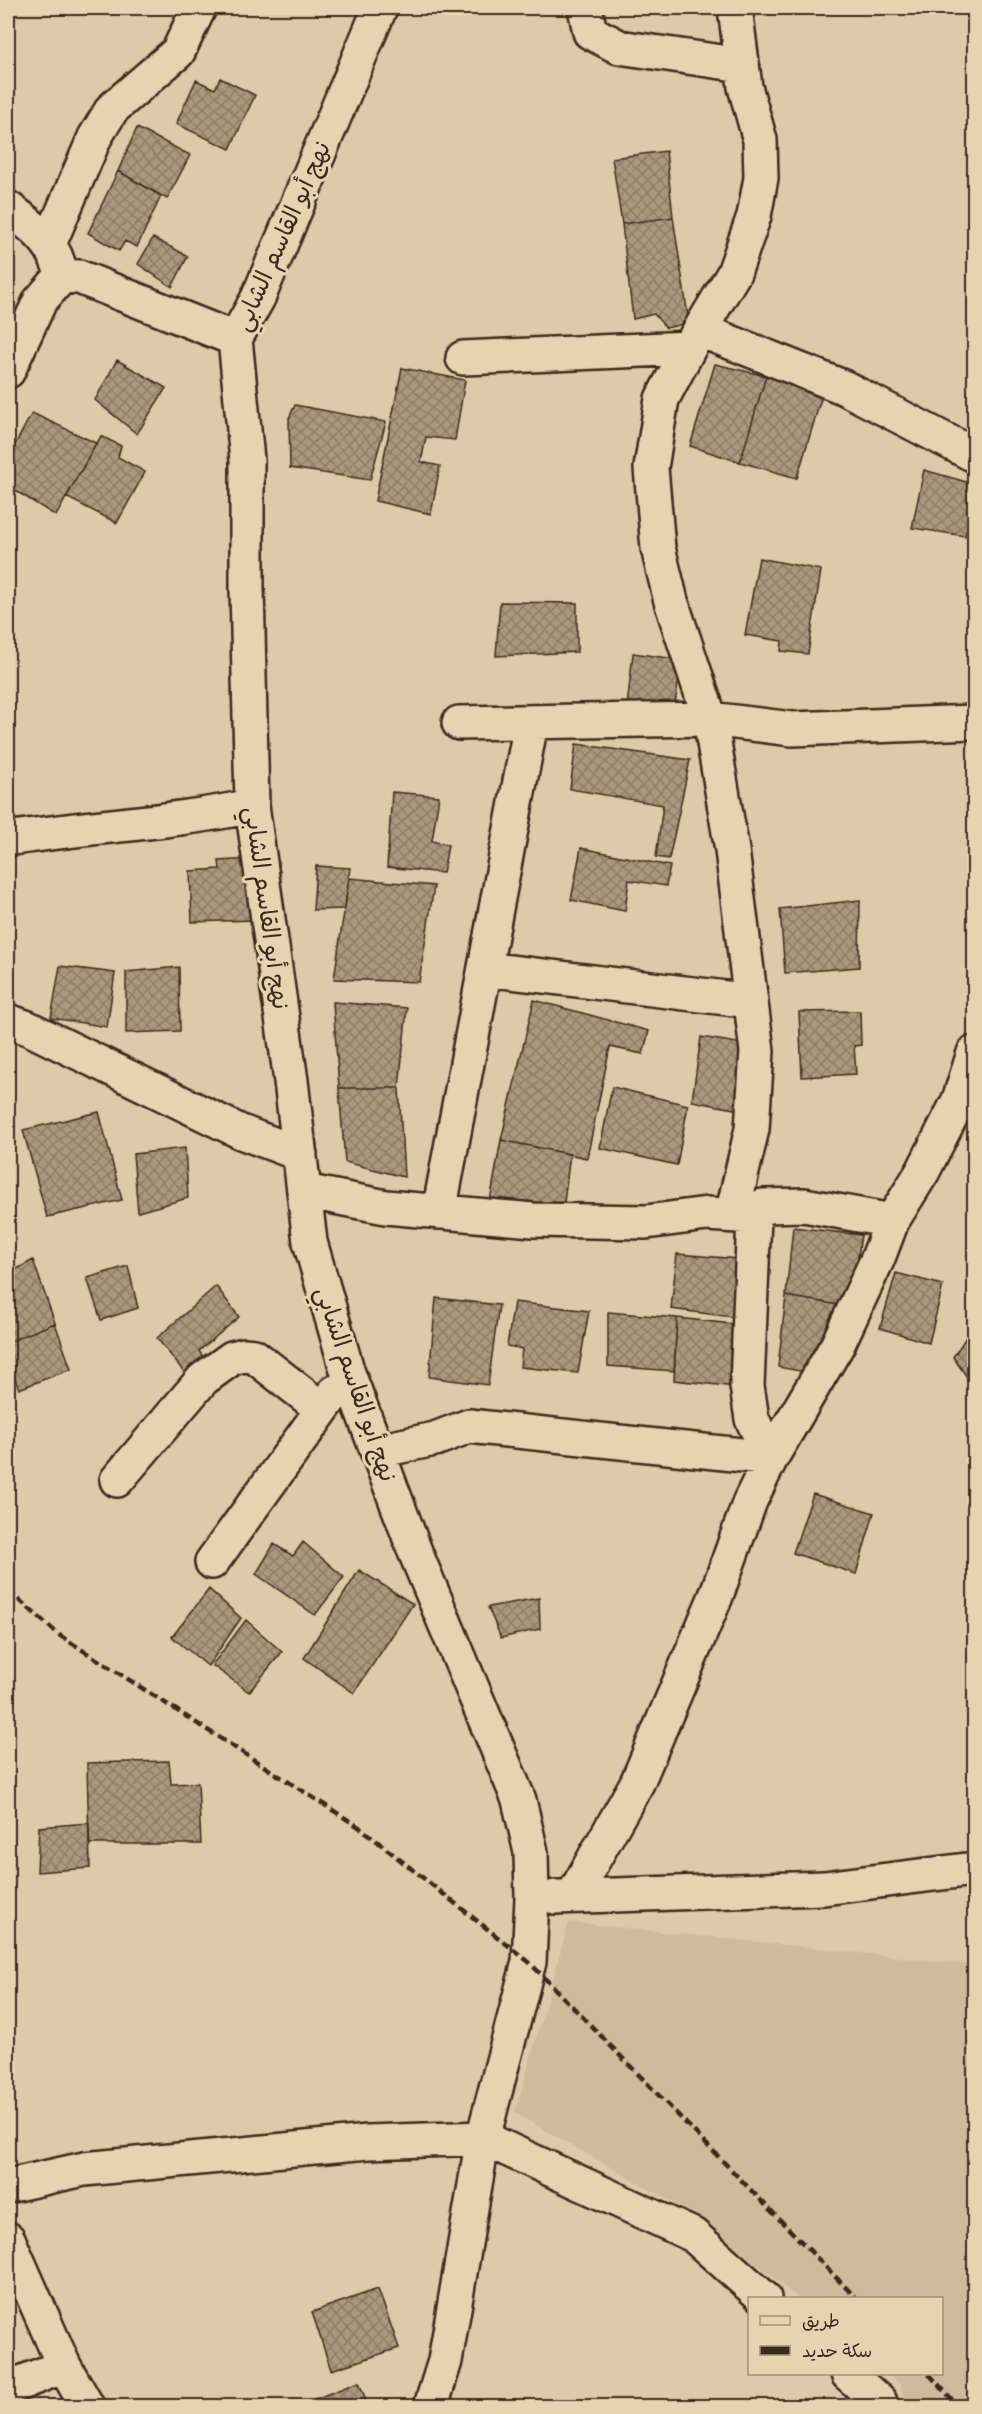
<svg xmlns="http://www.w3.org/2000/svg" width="982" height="2414" viewBox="0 0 982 2414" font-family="Caveat,'Playpen Sans Arabic',sans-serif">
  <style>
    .built { fill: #cdbb9b }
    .building { fill: url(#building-cross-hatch); stroke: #3b2a1e; stroke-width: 1.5 }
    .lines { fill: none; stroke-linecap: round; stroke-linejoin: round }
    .street-casing { stroke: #3b2a1e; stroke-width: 38 }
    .street { stroke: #e6d4b1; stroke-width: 33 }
    .rail { stroke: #3b2a1e; stroke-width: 4.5; stroke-dasharray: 9 4.5; stroke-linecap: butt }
    .labels { text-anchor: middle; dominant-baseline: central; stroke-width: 6; stroke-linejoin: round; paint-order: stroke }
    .street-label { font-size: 24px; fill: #3b2a1e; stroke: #e6d4b1 }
  </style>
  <defs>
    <pattern id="building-cross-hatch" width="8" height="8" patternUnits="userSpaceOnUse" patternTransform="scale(1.5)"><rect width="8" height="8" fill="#aa987d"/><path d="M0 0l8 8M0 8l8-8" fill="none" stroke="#8c7c66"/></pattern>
  </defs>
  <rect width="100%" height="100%" fill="#dccaa8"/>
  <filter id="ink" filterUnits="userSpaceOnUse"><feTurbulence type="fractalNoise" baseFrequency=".0167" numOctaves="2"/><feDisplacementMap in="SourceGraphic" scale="12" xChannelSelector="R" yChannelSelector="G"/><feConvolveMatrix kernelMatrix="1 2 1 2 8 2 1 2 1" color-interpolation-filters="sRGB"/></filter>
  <g filter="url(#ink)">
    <path class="built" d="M569 1922 974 1965V2406H906L901 2385 888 2374H942V2298H798L702 2219 515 2113Z"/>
    <path class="building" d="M220 78 255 95 230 149 176 124 196 80 215 89Z
      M137 128 190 155 167 199 118 171Z
      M666 151 673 217 622 224 612 158Z
      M118 171 161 196 137 247 125 241 119 251 88 233Z
      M673 217 689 323 666 328 654 314 633 319 622 224Z
      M153 238 188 256 172 287 138 264Z
      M117 360 166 388 137 434 95 400Z
      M715 364 766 376 740 462 690 446Z
      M402 368 465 380 455 440 426 437 421 462 440 466 431 514 375 501Z
      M766 376 823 392 797 478 740 462Z
      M295 405 386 422 370 480 290 468 289 418Z
      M32 413 96 443 56 516 8 486V458Z
      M101 436 121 446 118 457 145 472 117 523 66 497Z
      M924 470 974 484V502L965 536 912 528Z
      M759 558 821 570 808 654 781 651 782 641 745 635Z
      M500 602 577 603V652L496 656Z
      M633 653 682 660 674 709 627 707Z
      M576 744 690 760 669 859 656 857 663 805 570 789Z
      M392 792 439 796 432 841 448 845 443 873 387 867Z
      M581 848 670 866 666 886 629 880 625 911 571 900Z
      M250 859 253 920 192 922 190 871 220 869 219 861Z
      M316 866 350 868 345 909 313 910Z
      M349 878 434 886 419 982 334 979Z
      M860 900 859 967 785 973 780 909Z
      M60 966 115 973 107 1027 51 1018Z
      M179 967 180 1031 126 1033V972Z
      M534 1000 649 1031 643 1054 610 1047 587 1158 501 1140Z
      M333 1002 407 1008 399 1088H339Z
      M860 1011 861 1045 854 1046 856 1074 802 1077 799 1012Z
      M701 1037 750 1045 740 1110 692 1101Z
      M612 1087 688 1105 677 1165 600 1148Z
      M339 1088H399L404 1177 345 1162Z
      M99 1112 122 1200 47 1217 23 1130Z
      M501 1140 570 1154 564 1202 552 1208 490 1201Z
      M185 1148 188 1198 138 1212 133 1154Z
      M793 1227 861 1235 851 1307 786 1296Z
      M677 1254 739 1259 732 1317 671 1309Z
      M33 1260 55 1323 8 1342V1274Z
      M128 1266 138 1308 101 1320 87 1278Z
      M896 1273 943 1285 929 1343 880 1328Z
      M216 1286 239 1317 199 1351 206 1361 188 1377 157 1338Z
      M786 1296 851 1307 816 1374 778 1367Z
      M436 1298 499 1305 488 1385 429 1377Z
      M514 1302 589 1311 578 1373 520 1367 522 1349 507 1346Z
      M608 1312 677 1318 674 1371 608 1366Z
      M677 1318 742 1325 735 1387 674 1380Z
      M55 1323 71 1369 19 1389 8 1359V1342Z
      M974 1325V1382L967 1377 953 1357Z
      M813 1494 874 1513 856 1574 793 1553Z
      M303 1542 344 1577 315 1615 256 1574 274 1544 293 1556Z
      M359 1570 413 1604 354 1693 304 1658Z
      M209 1589 241 1618 208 1666 172 1637Z
      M539 1598 540 1629 501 1638 488 1607Z
      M246 1620 282 1652 249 1692 212 1665Z
      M169 1761 171 1784 198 1783 201 1844H89L87 1763Z
      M89 1823 90 1868 37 1872 39 1827Z
      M378 2289 399 2348 331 2370 312 2312Z
      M359 2382 368 2406H299V2405Z"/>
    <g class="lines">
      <g class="street-casing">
        <path id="street" d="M380 8 258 298 235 339 247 460V587L252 806 291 1081 310 1242 348 1373 416 1554 519 1800 531 1852 532 1898 529 1962 483 2138 445 2361 431 2406
          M585 8 590 32 619 47 742 65
          M8 208C27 222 51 239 58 263
          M49 244 95 137 112 109 178 52 199 8
          M700 330 843 387 974 455
          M463 358 689 348
          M8 371 40 301 62 276 79 277 235 339
          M459 723 710 719 792 729 974 722
          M8 839C89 826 171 823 252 806
          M485 969 751 1001
          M8 1021 28 1028 241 1132 300 1154
          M304 1191 386 1207 533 1220 646 1222 707 1214 753 1217
          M439 1212 531 723
          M732 1215 752 1129 757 1051 732 850 710 719 671 601 658 548 651 468 662 399 689 348 734 273 754 216 761 178 760 140 745 87 735 8
          M377 1451 435 1439 469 1426 771 1458 752 1419 747 1386 754 1217 763 1206 804 1205 892 1221
          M117 1480 203 1379 232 1358 244 1355 254 1356 322 1409
          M212 1562 335 1392
          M573 1896 637 1783 716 1596 750 1501 771 1458 838 1344 878 1258 892 1221 923 1171 959 1100 974 1053
          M555 1897 824 1888 974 1869
          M8 2186 84 2169 368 2142 483 2138 693 2235 764 2298
          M8 2239 64 2366 87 2406
          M848 2374 880 2402 881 2406
          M8 2388 64 2366"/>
      </g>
      <use href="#street" class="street"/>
      <path class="rail" d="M8 1590 59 1635 359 1827 529 1962 856 2298
        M929 2374 958 2406"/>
    </g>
  </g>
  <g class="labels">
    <g class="street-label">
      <text transform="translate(282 236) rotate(-66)">نهج أبو القاسم الشابي</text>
      <text transform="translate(267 908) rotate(82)">نهج أبو القاسم الشابي</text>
      <text transform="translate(356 1384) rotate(71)">نهج أبو القاسم الشابي</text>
    </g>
  </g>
  <rect width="982" height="2414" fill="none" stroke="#e6d4b1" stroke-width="30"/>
  <rect x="15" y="15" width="952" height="2384" fill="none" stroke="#3b2a1e" stroke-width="2" filter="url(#ink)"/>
  <rect x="748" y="2297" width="195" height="78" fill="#e6d4b1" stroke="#a29076" stroke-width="1.5"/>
  <rect x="760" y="2316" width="30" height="9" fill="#e6d4b1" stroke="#a29076" stroke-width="1.5"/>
  <text x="802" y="2327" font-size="18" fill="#3b2a1e">طريق</text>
  <rect x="760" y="2346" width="30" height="9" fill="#3b2a1e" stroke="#a29076" stroke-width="1.5"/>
  <text x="802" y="2357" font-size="18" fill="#3b2a1e">سكة حديد</text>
</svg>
